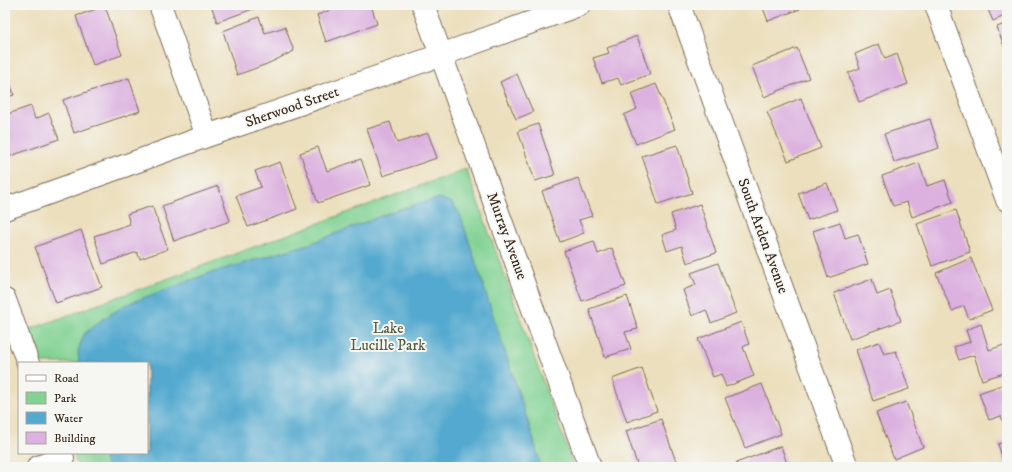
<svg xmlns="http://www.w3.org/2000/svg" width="1012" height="472" viewBox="0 0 1012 472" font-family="'IM FELL DW Pica',serif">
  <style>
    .green { fill: #81d293; stroke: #5e7e58 }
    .water { fill: #53a9cf; stroke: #476a76 }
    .building { fill: #dcb1df }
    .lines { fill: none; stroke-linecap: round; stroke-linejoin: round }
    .minor-casing { stroke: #796956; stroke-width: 24 }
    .minor { stroke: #fff; stroke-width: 22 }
    .labels { text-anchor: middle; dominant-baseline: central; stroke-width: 4; stroke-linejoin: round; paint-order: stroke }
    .street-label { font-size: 15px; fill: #3b2a1e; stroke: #f6f6f2 }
    .park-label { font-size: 15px; fill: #505c41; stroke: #f6f6f2 }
  </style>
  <rect width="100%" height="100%" fill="#f6f6f2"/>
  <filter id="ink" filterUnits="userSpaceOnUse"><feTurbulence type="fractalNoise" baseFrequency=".025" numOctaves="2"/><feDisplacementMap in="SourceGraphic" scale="8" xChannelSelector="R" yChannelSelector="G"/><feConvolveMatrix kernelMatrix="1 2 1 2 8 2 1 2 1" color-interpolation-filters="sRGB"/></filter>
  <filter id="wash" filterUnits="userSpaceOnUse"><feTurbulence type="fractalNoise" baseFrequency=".012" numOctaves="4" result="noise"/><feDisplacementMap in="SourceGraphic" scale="16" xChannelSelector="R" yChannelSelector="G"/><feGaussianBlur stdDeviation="0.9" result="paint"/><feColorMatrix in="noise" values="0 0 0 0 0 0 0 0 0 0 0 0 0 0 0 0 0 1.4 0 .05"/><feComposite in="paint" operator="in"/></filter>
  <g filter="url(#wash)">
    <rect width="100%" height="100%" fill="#ecdfbd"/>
    <path class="green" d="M466 169 574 467H78L73 453H147V363H40L28 330Z"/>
    <path class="water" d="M440 198 452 203 460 214 532 434 541 467H107L102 453H147V363H79L78 351 84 334 103 319 127 304 207 274 309 244 396 210Z"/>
    <g id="blocks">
      <path class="building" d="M211 5H264L217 22Z
        M344 5H371L377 24 326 42 317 15Z
        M762 5H799L800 9 768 21Z
        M986 5H1007V15L993 21Z
        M105 6 122 55 93 65 76 16Z
        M259 17 265 33 285 27 294 51 267 64 237 75 223 31Z
        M1007 23V55L997 27Z
        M637 36 650 74 621 85 618 78 602 83 593 58 609 53 607 48Z
        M879 44 885 59 897 54 908 84 859 102 848 73 860 68 855 54Z
        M797 48 809 78 764 97 752 66Z
        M5 68 14 95 5 98Z
        M517 74 533 112 516 119 500 82Z
        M129 78 140 111 74 133 63 100Z
        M656 84 675 129 636 144 624 115 637 109 631 94Z
        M801 98 821 148 788 161 767 112Z
        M31 106 35 119 49 113 59 139 5 158V115Z
        M930 119 939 148 894 162 884 134Z
        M390 122 397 143 428 133 437 158 383 176 367 129Z
        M538 124 555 175 535 181 518 131Z
        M677 145 692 193 658 204 642 156Z
        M318 147 327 171 361 159 370 185 318 203 300 153Z
        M280 162 297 209 248 227 236 196 261 187 255 171Z
        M919 163 927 186 945 180 953 202 912 217 907 202 893 206 882 176Z
        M578 178 592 216 579 220 584 233 560 242 542 191Z
        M827 183 837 210 808 220 798 193Z
        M218 186 230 221 174 241 162 206Z
        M700 204 716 253 687 263 682 246 667 251 662 235 676 230 671 214Z
        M152 206 168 249 140 259 137 252 103 264 94 236 130 224 127 214Z
        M956 210 970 252 932 266 917 224Z
        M840 222 845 238 858 234 868 264 828 278 813 231Z
        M81 230 102 287 56 303 35 247Z
        M594 241 598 254 612 248 626 286 582 301 564 251Z
        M971 258 992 310 969 319 964 306 952 311 936 273Z
        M718 263 736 313 711 323 706 310 692 316 683 290 696 285 691 273Z
        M872 279 877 295 890 290 901 321 850 339 834 293Z
        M627 296 638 329 625 332 631 349 605 357 589 309Z
        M741 322 749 344 743 347 754 376 726 387 721 374 713 377 698 339Z
        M981 324 989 350 1004 345 1007 353V372L982 380 974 355 959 360 954 347 970 342 966 330Z
        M879 342 884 354 896 351 909 389 873 401 856 350Z
        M642 368 657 411 627 422 612 379Z
        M1007 383V430H1006L1001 416 989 420 979 393Z
        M762 384 781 434 745 448 725 398Z
        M906 402 923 447 894 459 876 413Z
        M661 419 678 467H638L626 431Z
        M1007 441V467H1005L998 444Z
        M781 446 788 467H738L736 463Z"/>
    </g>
  </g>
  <g filter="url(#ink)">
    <use href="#blocks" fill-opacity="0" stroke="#796956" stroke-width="1"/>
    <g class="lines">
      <g class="minor-casing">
        <path id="minor" d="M160 5 207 136
          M423 5 590 467
          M679 5 847 467
          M936 5 1007 200
          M5 209 207 136 441 55 579 5
          M5 300 28 363
          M38 467 63 458"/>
      </g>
      <use href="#minor" class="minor"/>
    </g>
  </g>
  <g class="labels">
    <g class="street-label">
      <text transform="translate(292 107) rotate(-19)">Sherwood Street</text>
      <text transform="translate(507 236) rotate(70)">Murray Avenue</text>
      <text transform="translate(763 236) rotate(70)">South Arden Avenue</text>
    </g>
    <g class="park-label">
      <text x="388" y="328">Lake<tspan x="388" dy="17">Lucille Park</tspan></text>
    </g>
  </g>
  <rect width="1012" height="472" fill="none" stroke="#f6f6f2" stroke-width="20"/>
  <rect x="18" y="362" width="130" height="92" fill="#f6f6f2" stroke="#aba49d"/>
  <rect x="26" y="375" width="20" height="6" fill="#ffffff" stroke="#aba49d"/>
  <text x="54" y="382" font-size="12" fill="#3b2a1e">Road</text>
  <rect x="26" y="392" width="20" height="12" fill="#81d293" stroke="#aba49d"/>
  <text x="54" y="402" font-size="12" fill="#3b2a1e">Park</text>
  <rect x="26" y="412" width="20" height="12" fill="#53a9cf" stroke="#aba49d"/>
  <text x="54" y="422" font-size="12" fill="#3b2a1e">Water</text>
  <rect x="26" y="432" width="20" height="12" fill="#dcb1df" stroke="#aba49d"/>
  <text x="54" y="442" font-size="12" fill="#3b2a1e">Building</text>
</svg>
